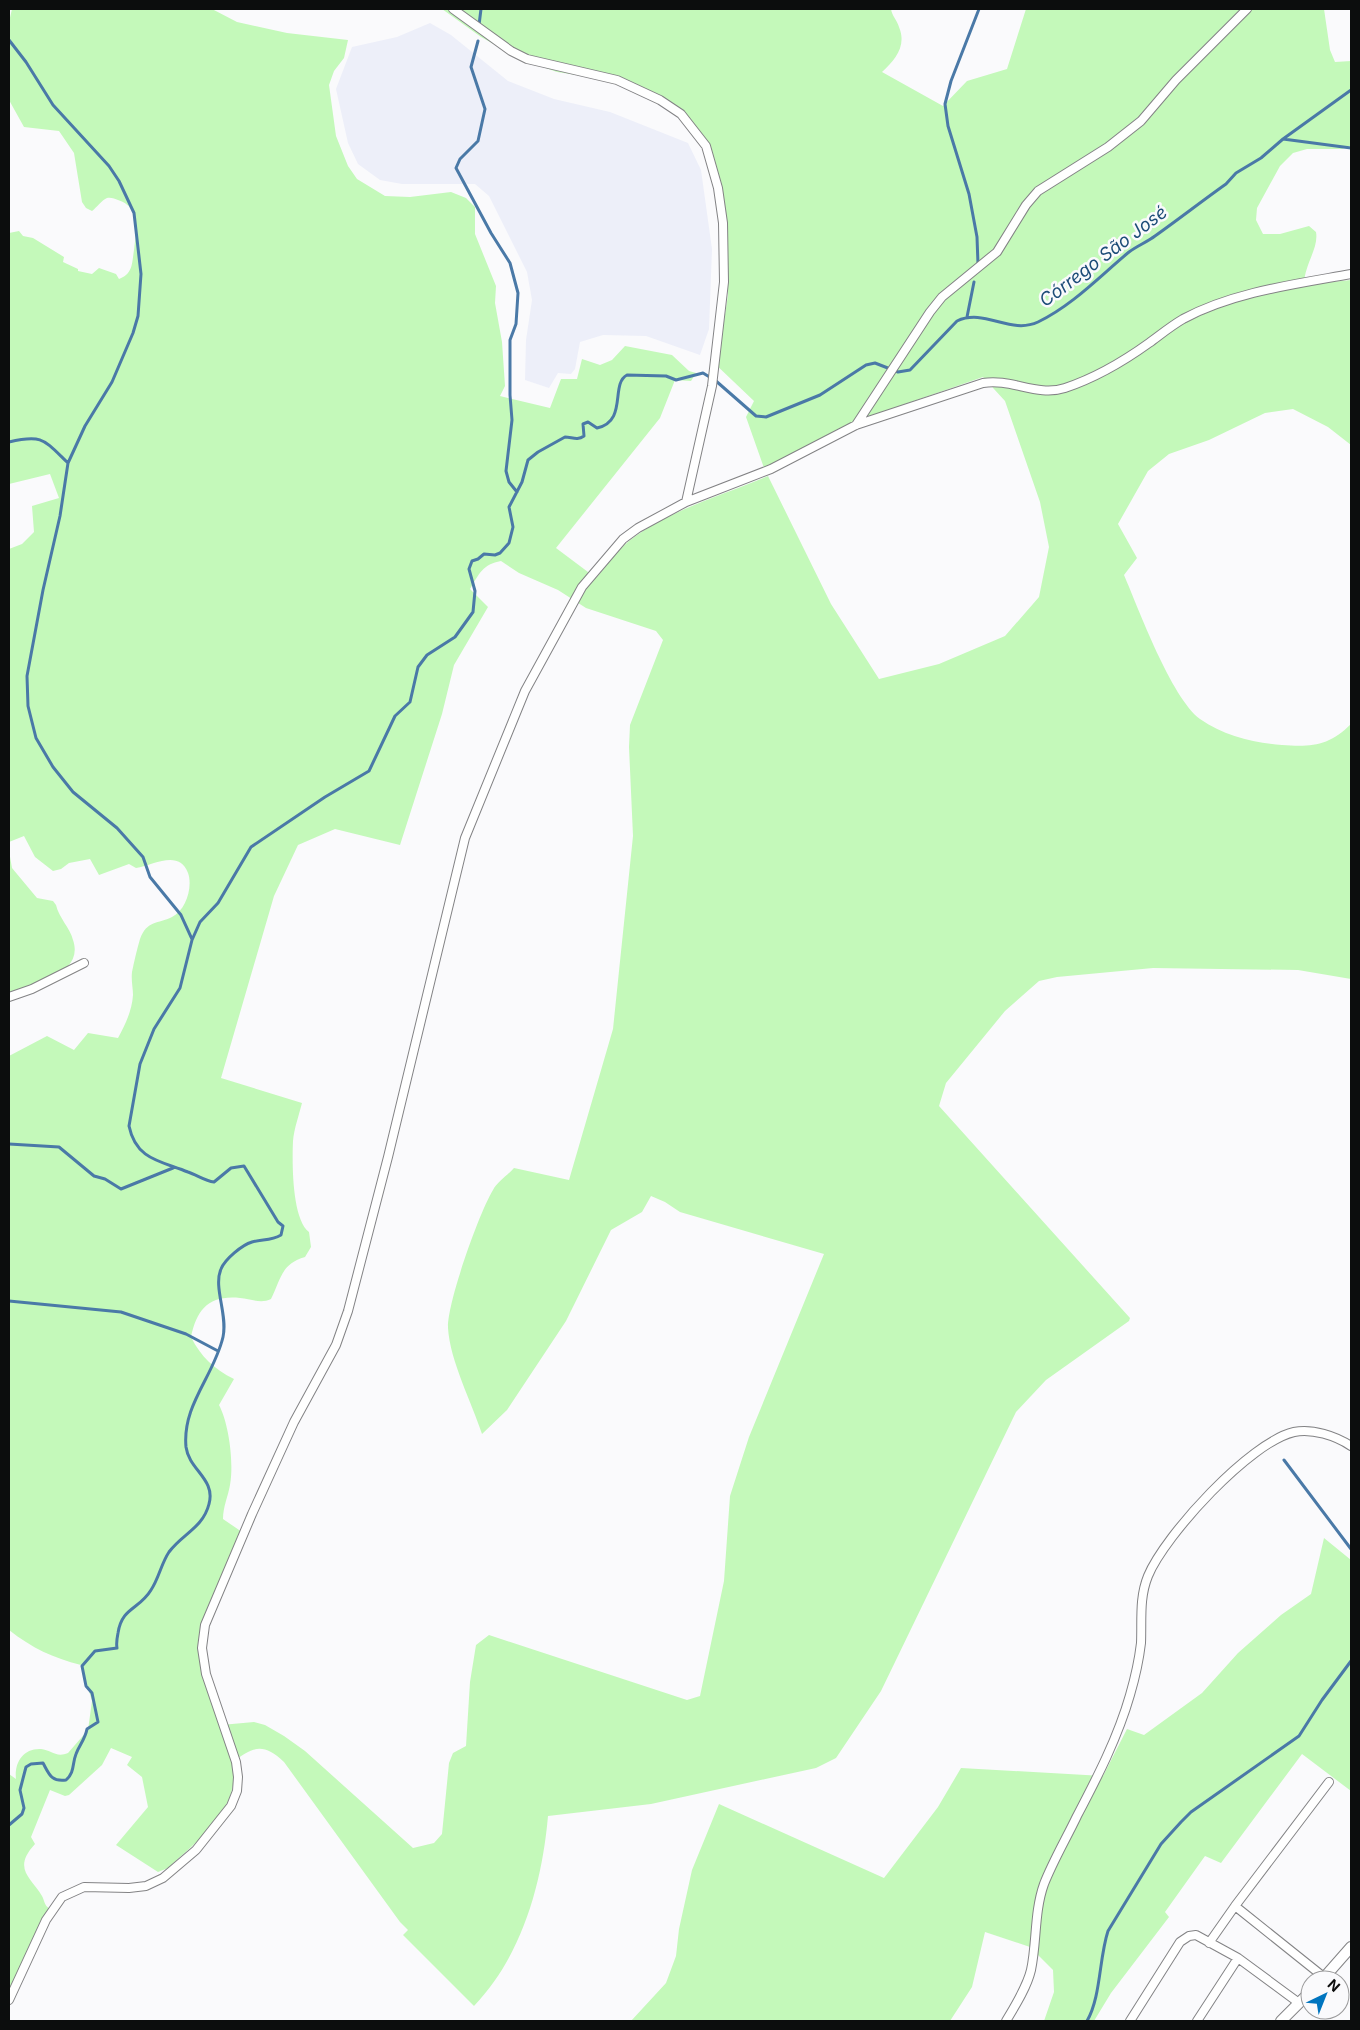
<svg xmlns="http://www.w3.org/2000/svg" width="1360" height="2030" viewBox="0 0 1360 2030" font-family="Inter,sans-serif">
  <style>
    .built { fill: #edeff9 }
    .green { fill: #c4f9ba; fill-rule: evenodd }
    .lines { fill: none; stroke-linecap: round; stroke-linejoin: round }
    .stream { stroke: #4a79a7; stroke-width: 3 }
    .minor-casing { stroke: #838385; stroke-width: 10 }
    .tertiary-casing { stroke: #838385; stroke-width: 12 }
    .minor { stroke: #fff; stroke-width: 8 }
    .tertiary { stroke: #fff; stroke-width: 10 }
    .labels { text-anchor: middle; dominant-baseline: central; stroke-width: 5; stroke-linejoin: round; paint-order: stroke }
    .water-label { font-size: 18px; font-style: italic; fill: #1d4d78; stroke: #fafafc }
  </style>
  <rect width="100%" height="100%" fill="#fafafc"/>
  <path class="built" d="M430 23 451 35 508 81 554 99 610 112 688 143 701 170 712 249 709 329 700 355 646 336 603 335 580 342 575 369 571 374 558 373 549 388 525 380 526 340 532 300 527 272 489 196 475 184H402L380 180 358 164 348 143 336 89 352 47 397 37Z"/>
  <path class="green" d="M12 9H212L237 22 287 33 348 40 344 58 334 71 329 85 336 136 348 166 357 179 385 196 410 197 451 192 466 198 475 207V234L496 286 495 303 502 342 505 386 500 396 550 408 561 379H577L582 359 600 365 612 360 625 346 672 355 689 371 696 373 691 381 675 380 660 418 556 548 596 578C606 566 617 551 629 541 670 509 722 496 768 476L831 604 879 679 939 664 1005 636 1039 597 1049 547 1040 502 1005 401 983 377 882 412 764 468 746 417 754 401 712 361 722 334 728 295 721 207 702 141 675 110 604 79 557 72 523 60 481 37 442 9H891C892 16 897 20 899 27 907 46 895 60 882 72L943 106 967 81 1007 69 1026 9H1324L1330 50 1335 62 1351 61V146L1342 149H1307L1293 153 1280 166 1257 208 1256 220 1263 234H1280L1309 226 1316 232C1319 248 1304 265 1304 285L1351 280V445L1328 427 1293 409 1265 413 1209 440 1169 454 1148 471 1118 524 1137 558 1124 575C1139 610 1171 697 1200 719 1224 736 1254 743 1282 745 1312 747 1329 746 1351 724V979L1298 970 1153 968 1057 977 1039 981 1005 1011 946 1083 939 1106 1130 1318 1129 1321 1046 1380 1016 1412 881 1691 836 1758 816 1768 651 1804 548 1816C542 1884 522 1956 474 2006L403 1935 408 1930 400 1922 284 1762C264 1743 253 1746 233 1762 241 1810 199 1839 168 1868L158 1872 116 1845 148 1807 142 1777 127 1765 132 1757 111 1748 102 1765 69 1795 65 1796 50 1790 31 1837 35 1844C12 1869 31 1877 42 1896 45 1902 44 1905 50 1909L9 1997V1774L16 1779C14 1763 23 1748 41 1749 51 1750 56 1758 68 1753L88 1730 92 1701 81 1665C53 1658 32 1648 9 1630V1056L47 1036 74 1050 88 1033 118 1038C125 1025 132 1011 133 995 133 988 131 980 132 972 134 962 137 949 140 939 147 920 158 924 172 917 186 910 193 887 188 873 179 849 154 865 136 868L129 864 99 875 90 859 69 863 61 869 53 871 35 857 24 836 9 842V549L22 544 34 532 32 506 59 498 50 474 9 484V233L19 231 23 236 33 238 64 257 63 262 78 269V271L92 274 99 268 116 274 119 279C133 274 132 263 134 250 136 231 142 208 118 200 115 199 111 197 107 198 102 200 97 207 92 211L86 208 82 202 74 153 59 131 24 127 9 100V22ZM501 561 519 573 558 590 586 608 656 631 663 640 630 725 629 747 633 836 613 1029 569 1180 514 1168C508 1175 497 1182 493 1190 479 1213 447 1303 448 1328 450 1361 472 1403 482 1434L507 1410 566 1321 611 1230 642 1212 651 1196 665 1202 680 1212 824 1254 749 1437 730 1496 724 1581 700 1696 687 1700 489 1635 476 1645 470 1682 466 1746 453 1753 449 1763 442 1834 434 1843 413 1848 305 1751 284 1736 265 1725 254 1722 221 1725 201 1664 202 1623 242 1532 223 1519C223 1506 228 1497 230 1485 234 1463 229 1424 219 1405L234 1379C214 1369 201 1357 191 1337 197 1309 209 1295 240 1298 251 1299 261 1304 271 1299 281 1279 281 1264 305 1257L311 1247 309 1232C292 1219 292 1163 293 1141 294 1129 299 1115 302 1103L221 1078 274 896 298 845 335 829 400 845 442 714 454 665 488 607 470 589C479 574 483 564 501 561Z
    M9 851 12 868 37 898 53 901 56 905C59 918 70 928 73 940 85 975 32 984 9 992Z
    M1324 1538 1351 1560V1791L1302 1754 1221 1863 1205 1856 1165 1912 1169 1917 1111 1993 1094 2021H1044L1054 1992 1053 1970 1030 1947 985 1932 972 1987 950 2021H631L666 1983 676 1956 679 1929 692 1870 719 1804 884 1878 938 1807 961 1768 1103 1776 1127 1729 1144 1735 1202 1693 1238 1653 1281 1615 1311 1594Z"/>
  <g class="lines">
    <path class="stream" d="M479 25 481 9
      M9 40 26 62 53 105 109 166 119 181 134 213 141 274 138 316 133 333 112 382 85 426 68 463 60 516 43 590 27 676 28 706 36 738 53 767 73 792 117 828 143 857 150 877 181 915 192 939
      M478 41 471 67 485 109 478 141 460 159 456 168 491 233 510 263 518 293 516 324 510 340V395L512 420 506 471 509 482 517 492
      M1283 139 1351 148
      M978 264 977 237 969 194 948 126 945 104 951 81 979 9
      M967 317 974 282
      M9 442C43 434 44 440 68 463
      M9 1144 59 1147 94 1176 105 1179 121 1189 173 1168
      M9 1301 121 1312 186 1334 218 1351
      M1284 1460 1351 1549
      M9 1825 22 1814 24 1808 20 1790 26 1767 31 1764 43 1763C49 1774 51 1782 66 1780 75 1772 72 1764 76 1754 79 1745 85 1740 87 1729L98 1722 92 1693 86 1686 82 1666 95 1651 117 1648C116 1643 117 1638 118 1633 122 1607 139 1610 151 1590 159 1578 161 1564 169 1552 182 1534 203 1528 209 1504 216 1479 189 1470 186 1447 182 1405 214 1376 223 1337 228 1315 213 1287 221 1269 225 1259 242 1245 252 1242 262 1239 271 1241 281 1235L283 1226 278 1222 244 1166 231 1168 214 1182C205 1181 197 1175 188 1172 161 1161 136 1160 129 1126L140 1064 154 1029 180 988 192 940 200 922 218 903 251 847 325 797 369 771 395 716 410 702 418 667 427 655 455 637 473 612 475 591 469 569 472 561 478 559 484 554 495 555 500 553 509 543 513 527 509 507 522 482 528 460 538 452 565 437C572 437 577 441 584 436L583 424 588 422 597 428C628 421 610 384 627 375L666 376 676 380 703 373 716 381 756 416 766 417 820 395 866 365 875 363 898 372 910 370 957 321C985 308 1010 335 1038 322 1073 305 1100 276 1129 252 1137 246 1147 242 1155 236 1179 219 1202 201 1226 184L1236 173 1261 158 1283 139 1351 90
      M1087 2021C1101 1997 1099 1958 1108 1931L1161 1844 1181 1822 1191 1812 1299 1736 1322 1700 1351 1661"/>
    <g class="minor-casing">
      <path id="minor" d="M453 9 511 51 527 59 617 80 660 100 681 114 706 146 718 188 723 223 724 282 712 386 686 502
        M856 425 930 312 942 297 997 252 1026 205 1038 191 1108 147 1141 121 1176 80 1247 9
        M9 997 32 989 84 963
        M1209 1943 1235 1906
        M1325 1978 1235 1906 1329 1782
        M9 2000 46 1920 62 1897 84 1887 129 1888 146 1886 163 1878 196 1850 231 1806 237 1791 238 1777 236 1762 206 1674 202 1648 205 1625 252 1514 294 1422 336 1345 348 1311 388 1157 465 838 525 691 582 587 623 539 638 528 686 502 771 469 856 425 983 383C1011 378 1037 397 1065 388 1095 378 1124 361 1149 343 1160 335 1171 326 1183 319 1233 292 1296 284 1351 274
        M1006 2021C1015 2006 1027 1987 1031 1970 1037 1942 1034 1912 1044 1884 1053 1861 1066 1839 1077 1816 1097 1778 1118 1737 1130 1695 1135 1678 1139 1660 1141 1643 1142 1620 1139 1598 1148 1576 1165 1535 1250 1442 1294 1432 1312 1428 1336 1436 1351 1446
        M1130 2021 1180 1942 1189 1936 1196 1935 1238 1958 1299 2003
        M1197 2021 1238 1958"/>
    </g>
    <g class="tertiary-casing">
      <path id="tertiary" d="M1322 1980 1351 1947
        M1281 2021 1310 1992"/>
    </g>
    <use href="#minor" class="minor"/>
    <use href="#tertiary" class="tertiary"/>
  </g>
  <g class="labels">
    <g class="water-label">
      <text transform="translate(1103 256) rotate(-37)">Córrego São José</text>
    </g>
  </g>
  <rect width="1360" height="2030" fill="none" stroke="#0c0d0d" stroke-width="20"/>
  <g transform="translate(1325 1995) rotate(43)"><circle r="24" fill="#fafafc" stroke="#9b9b9c"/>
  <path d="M0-4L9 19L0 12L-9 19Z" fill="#0075bf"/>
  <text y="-8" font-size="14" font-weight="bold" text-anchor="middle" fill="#0c0d0d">N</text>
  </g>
</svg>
